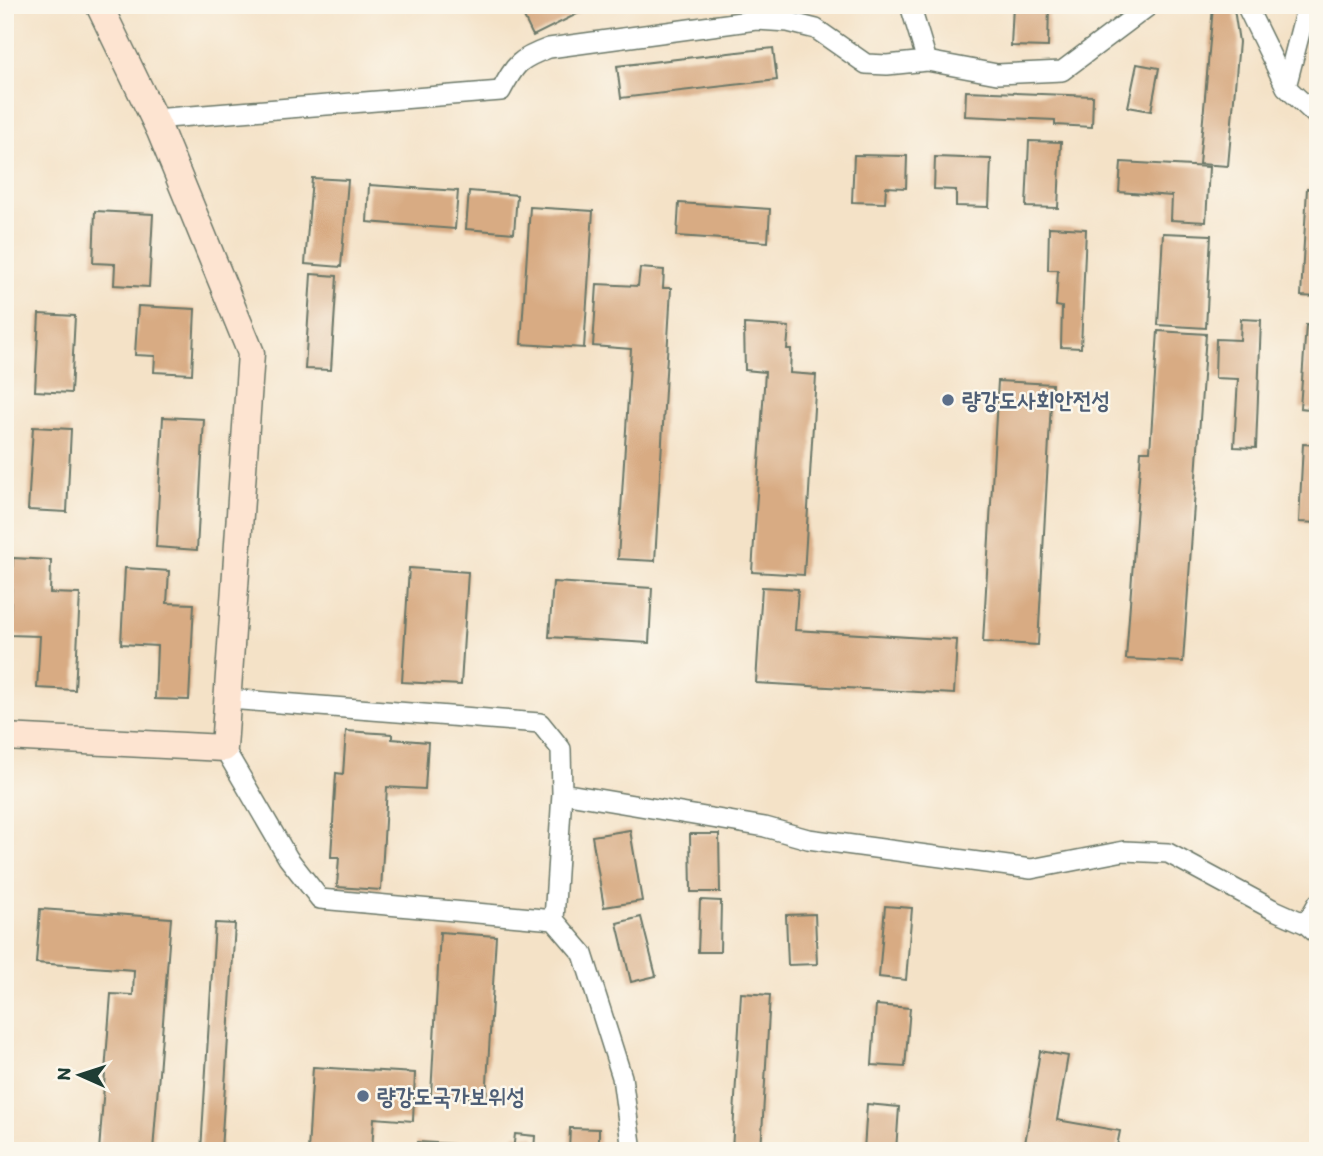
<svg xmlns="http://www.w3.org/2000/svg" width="1323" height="1156" viewBox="0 0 1323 1156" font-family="Itim,'Poor Story',sans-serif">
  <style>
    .building { fill: #d8ab83 }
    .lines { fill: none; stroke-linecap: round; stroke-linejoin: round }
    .street-casing { stroke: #6a7767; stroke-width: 22 }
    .secondary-casing { stroke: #6a7767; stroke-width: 29 }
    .street { stroke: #fff; stroke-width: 19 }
    .secondary { stroke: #fde4d1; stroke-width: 26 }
    .service-dot { fill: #5c6f8a; stroke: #fbf7ec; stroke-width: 2.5 }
    .labels { text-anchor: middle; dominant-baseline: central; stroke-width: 5; stroke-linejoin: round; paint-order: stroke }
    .service-label { font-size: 23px; font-weight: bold; fill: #4e5e75; stroke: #fbf7ec; text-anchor: start }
  </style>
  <rect width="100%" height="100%" fill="#fbf7ec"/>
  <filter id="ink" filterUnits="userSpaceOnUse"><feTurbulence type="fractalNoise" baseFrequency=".0143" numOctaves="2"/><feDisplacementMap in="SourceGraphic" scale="14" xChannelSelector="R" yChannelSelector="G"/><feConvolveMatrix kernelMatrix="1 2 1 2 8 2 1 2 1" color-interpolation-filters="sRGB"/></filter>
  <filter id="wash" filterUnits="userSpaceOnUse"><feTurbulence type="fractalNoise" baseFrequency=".00686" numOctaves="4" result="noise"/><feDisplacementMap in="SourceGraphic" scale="28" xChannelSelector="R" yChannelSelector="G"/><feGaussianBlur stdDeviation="1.57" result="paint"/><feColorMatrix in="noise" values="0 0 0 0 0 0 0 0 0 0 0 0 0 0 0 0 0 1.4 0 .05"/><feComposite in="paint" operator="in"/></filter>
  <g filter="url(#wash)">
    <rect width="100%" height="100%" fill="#f4e2c7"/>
    <g id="blocks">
      <path class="building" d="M518 5H575L579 13 533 36Z
        M1013 5H1049L1048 47 1011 46Z
        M1213 7 1234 9 1239 42 1228 166 1199 164Z
        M773 48 777 80 621 98 617 66Z
        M1137 64 1159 68 1151 111 1128 107Z
        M966 91 1093 96 1092 127 1055 125V120L965 116Z
        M1029 141 1061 142 1058 208 1026 207Z
        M854 155 907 156 906 188 886 187 885 203 852 202Z
        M935 157 991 159 989 207 956 206V190L934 189Z
        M1121 162 1209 167 1206 222 1171 220 1172 196 1119 192Z
        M312 178 348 180 341 267 305 264Z
        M369 185 458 191 455 229 367 222Z
        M1307 188 1318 189V297L1301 296Z
        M469 191 517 195 514 233 466 229Z
        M679 203 770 209 768 242 677 236Z
        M530 207 593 211 584 348 521 344Z
        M95 211 153 214 149 287 114 285 115 264 93 263Z
        M1049 227 1086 229 1081 348 1061 347 1062 307 1056 306 1058 270H1048Z
        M1163 233 1211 235 1206 328 1158 325Z
        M640 268 664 270 663 288H671L655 561 618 559 631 349 593 346 597 284 638 286Z
        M311 274 337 276 331 370 305 369Z
        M138 306 195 309 192 374 154 372 155 356 135 355Z
        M39 314 75 316 71 393 35 391Z
        M1241 319 1261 320 1256 448 1234 447 1238 379 1215 378 1216 339 1240 340Z
        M744 324 789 327 787 349H791L790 373 816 375 804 575 752 572 765 372 745 370Z
        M1306 325 1318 326V410L1300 408Z
        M1158 331 1206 334 1183 662 1126 659 1141 451H1150Z
        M998 381 1052 384 1038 645 983 642Z
        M163 417 204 419 197 550 156 547Z
        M33 427 71 429 67 512 28 510Z
        M1303 444 1318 445V523L1299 522Z
        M13 558 51 560 50 593 80 594 75 690 37 688 40 636 9 635Z
        M125 568 169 571 167 603 194 604 189 700 155 699 157 646 121 644Z
        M409 568 468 572 461 685 402 682Z
        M553 582 652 588 649 643 549 637Z
        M762 587 798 589 795 630 957 640 954 694 756 683Z
        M346 731 392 734V739L428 742 425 789 387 787 381 890 337 887 339 857H331L336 773 343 774Z
        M630 830 642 901 604 907 592 836Z
        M690 834H719L720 892H691Z
        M700 900 721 901 720 952H698Z
        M885 906 912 908 906 980 879 977Z
        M40 909 171 918 153 1151H99L111 994 133 995 134 970 36 963Z
        M815 914 817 964 788 965 786 915Z
        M641 917 656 976 631 982 617 923Z
        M215 923 235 924 221 1151H201Z
        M440 932 496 936 486 1099 431 1095Z
        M741 993 770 995 761 1151H732Z
        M876 1005 910 1008 905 1067 872 1065Z
        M1040 1051 1068 1056 1057 1120 1120 1131 1116 1151 1024 1150Z
        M313 1067 415 1073 413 1121 374 1118 372 1151H308Z
        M867 1104 899 1107 896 1151H864Z
        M570 1128 599 1129V1151H569Z
        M515 1134 535 1136 534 1151H513Z
        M417 1142 454 1144V1151H417Z"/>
    </g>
  </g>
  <g filter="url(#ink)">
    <use href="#blocks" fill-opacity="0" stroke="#6a7767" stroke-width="2"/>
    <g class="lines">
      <g class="street-casing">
        <path id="street" d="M910 5 927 61 997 74 1062 71 1150 5
          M1246 5 1286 87 1318 117
          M1286 87 1307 5
          M154 119 501 91C516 63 519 59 549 48L756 20 788 22 816 29 866 64 887 65 927 61
          M228 699 540 723 561 749 562 793 554 920
          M224 748 288 858 320 899 554 920 583 954 622 1077 632 1151
          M562 793 765 827 808 839 1031 869 1124 851 1168 853 1272 909 1306 924 1318 935
          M1306 924 1318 903"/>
      </g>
      <g class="secondary-casing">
        <path id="secondary" d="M5 737 224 748 251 353 160 131 99 5"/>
      </g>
      <use href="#street" class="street"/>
      <use href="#secondary" class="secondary"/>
    </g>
  </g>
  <g class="service-dot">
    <circle cx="948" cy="400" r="7"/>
    <circle cx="363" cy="1096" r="7"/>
  </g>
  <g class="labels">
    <g class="service-label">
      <text x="962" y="400">량강도사회안전성</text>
      <text x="377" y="1096">량강도국가보위성</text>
    </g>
  </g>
  <rect width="1323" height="1156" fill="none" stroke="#fbf7ec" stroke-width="28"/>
  <g transform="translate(80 1075) rotate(273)" stroke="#fbf7ec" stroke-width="5" paint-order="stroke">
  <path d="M0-5L12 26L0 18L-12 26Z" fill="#1f3d34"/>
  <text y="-10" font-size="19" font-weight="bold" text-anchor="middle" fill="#1f3d34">N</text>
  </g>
</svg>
